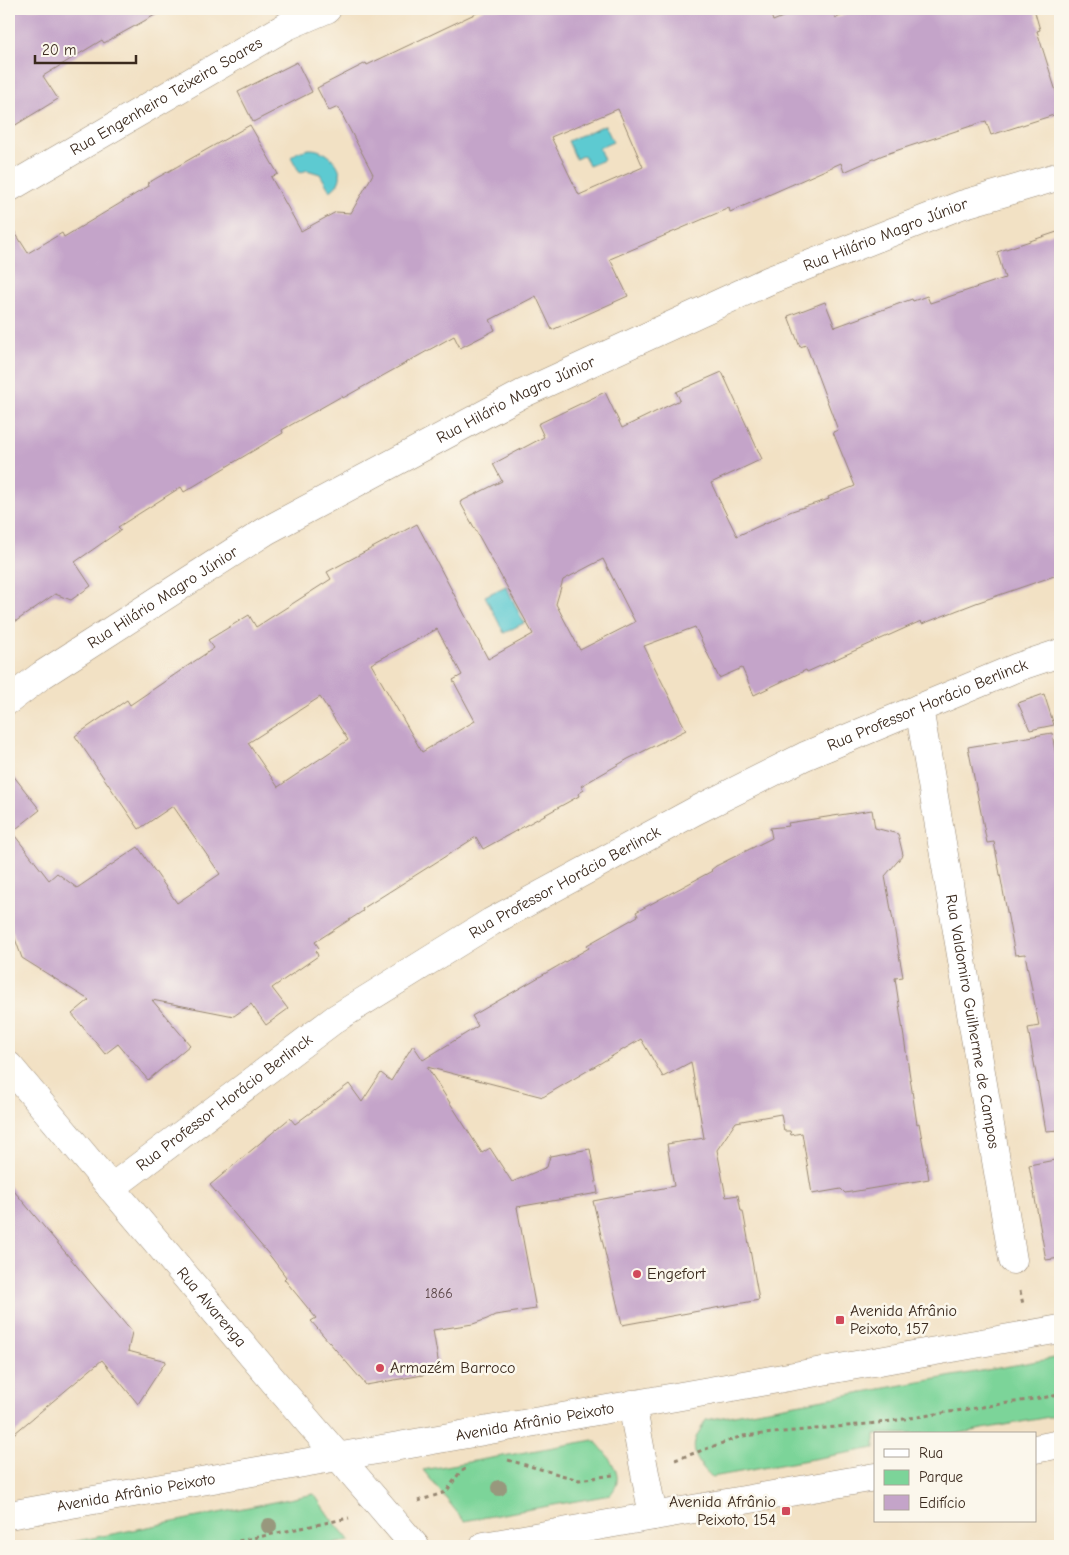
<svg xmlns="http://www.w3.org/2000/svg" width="1069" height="1555" viewBox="0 0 1069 1555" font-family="'Comic Neue',sans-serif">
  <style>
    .green { fill: #7cd499; stroke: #5c7f5c }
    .water { fill: #5dcad1; stroke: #4c7a78 }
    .building { fill: #c4a4c9; fill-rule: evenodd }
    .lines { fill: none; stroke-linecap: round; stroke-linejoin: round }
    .minor-casing { stroke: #968671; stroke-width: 29 }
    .secondary-casing { stroke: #968671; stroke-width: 29 }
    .path { stroke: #968671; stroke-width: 3; stroke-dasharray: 4 4; stroke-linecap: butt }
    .minor { stroke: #fff; stroke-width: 28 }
    .secondary { stroke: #fff; stroke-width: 28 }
    .tree { fill: #98987d }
    .poi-dot { fill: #d1495b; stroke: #fbf7ec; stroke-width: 2 }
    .labels { text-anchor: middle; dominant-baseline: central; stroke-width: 5; stroke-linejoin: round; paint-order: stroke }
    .number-label { font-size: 14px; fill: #5d4849 }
    .street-label { font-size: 16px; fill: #3b2a1e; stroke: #fbf7ec }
    .poi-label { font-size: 16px; fill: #3b2a1e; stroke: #fbf7ec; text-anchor: start }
  </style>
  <rect width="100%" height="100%" fill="#fbf7ec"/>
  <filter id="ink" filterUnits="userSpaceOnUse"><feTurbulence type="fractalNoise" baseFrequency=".02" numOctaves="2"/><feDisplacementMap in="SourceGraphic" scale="10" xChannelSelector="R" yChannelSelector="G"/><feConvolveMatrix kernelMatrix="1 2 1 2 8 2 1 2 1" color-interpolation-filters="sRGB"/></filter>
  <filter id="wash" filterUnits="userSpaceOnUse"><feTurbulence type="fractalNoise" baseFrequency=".0096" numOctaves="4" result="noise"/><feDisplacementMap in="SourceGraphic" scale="20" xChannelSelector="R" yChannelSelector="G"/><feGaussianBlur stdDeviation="1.12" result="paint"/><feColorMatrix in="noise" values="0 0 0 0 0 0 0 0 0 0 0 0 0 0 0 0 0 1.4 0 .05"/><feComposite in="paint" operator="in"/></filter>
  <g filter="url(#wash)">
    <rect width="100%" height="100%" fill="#f2e1c4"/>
    <path class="green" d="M1060 1357V1415L955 1434H875V1448L712 1477C701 1467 690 1454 696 1438 698 1432 703 1426 706 1420Z
      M594 1440C603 1450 619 1467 617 1481 617 1486 613 1491 610 1495L464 1521 423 1470Z
      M314 1494 329 1516 350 1541 319 1546H52Z"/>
    <path class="water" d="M605 125 613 142 599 148 604 160 589 166 584 155 576 159 568 141Z
      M309 149C331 148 354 177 330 191L320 174 307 170 300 173 291 157 298 152Z
      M506 586 524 623 504 633 485 596Z"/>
    <g id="blocks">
      <path class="building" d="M9 9H166L104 43 102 40 43 76 58 99 9 129Z
        M485 9H769L773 21 802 9H829L836 18 859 9H1034L1040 30 1037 31 1060 104V113L991 135 986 121 883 155 844 172 841 163 730 212 729 208 610 259 628 296 552 330 536 296 490 320 495 330 460 348 454 336 343 398 342 396 282 430 283 433 184 492 181 487 118 527 121 530 75 562 91 586 71 600 55 594 9 626V223L28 253 62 233 64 237 149 186 148 183 250 125 278 174 271 177 301 231 336 212 351 213 373 174 338 107 329 111 317 88 366 63 367 65ZM618 109 643 167 579 195 551 137Z
        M297 62 312 92 253 122 238 92Z
        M1060 231V574L976 603 922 624 921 621 807 672 806 670 754 695 742 668 719 678 695 627 644 646 686 730 628 759 581 786 584 790 578 794 579 796 483 849 476 837 362 909 363 911 315 942 319 948 316 951 318 956 272 988 288 1009 266 1025 251 1004 234 1016 152 1000 190 1045 148 1080 118 1044 105 1054 72 1014 89 1000 22 958 9 922V770L40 810 12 832 49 880 57 873 77 888 138 847 177 903 220 874 173 806 139 829 75 736 127 700 130 705 214 648 208 640 249 615 256 627 331 579 327 572 417 524 488 659 533 634 460 502 502 481 493 464 544 437 538 424 605 392 622 428 680 400 676 392 722 372 762 459 711 483 737 536 792 511 829 499 828 497 855 486 833 432 838 430 806 345 800 347 788 316 825 302 835 327 912 299 913 301 927 296 930 303 1005 278 997 252ZM603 559 635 622 580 650 556 604 563 580ZM437 629 462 675 453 680 475 721 422 752 371 664ZM320 697 348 740 278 787 248 743Z
        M1044 694 1054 725 1030 730 1018 703Z
        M1052 733 1060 780V1130L1046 1131 1028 1028 1039 1026 1025 954 1015 955 994 842 987 843 968 747Z
        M872 810 875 828 898 834 903 855 885 876 903 977 895 978 917 1124 919 1123 929 1179 845 1193 841 1189 812 1194 802 1133 791 1135 790 1131H784L781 1114 736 1122 717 1150 726 1197 738 1195 741 1211H743L759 1300 622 1325 593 1201 674 1186 667 1144 704 1138 691 1062 663 1077 641 1039 543 1097 427 1067 482 1153 490 1148 512 1182 547 1167 550 1156 590 1149 598 1193 517 1207 536 1309 495 1315 487 1319 473 1324 433 1330 440 1372 366 1385 311 1321 316 1318 284 1279 286 1277 271 1257 210 1185 290 1118 295 1124 349 1084 362 1102 381 1073 391 1081 413 1045 423 1060 478 1026 472 1016 589 948 587 945 638 916 636 912 712 871 711 870 716 866 772 838 770 828 789 826 788 823Z
        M1060 1159V1258L1046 1260 1029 1165Z
        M9 1185 132 1332 128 1351 166 1361 138 1404 102 1360 9 1438Z"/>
    </g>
  </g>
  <g filter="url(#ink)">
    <use href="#blocks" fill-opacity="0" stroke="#968671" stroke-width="1"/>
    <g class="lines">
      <g class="minor-casing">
        <g id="minor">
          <path id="s1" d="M9 188 287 26 327 9"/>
          <path id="s2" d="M9 700 42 675 266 531 522 394 770 280 961 205 1060 176"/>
          <path id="s3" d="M919 708 1013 1260"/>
          <path id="s4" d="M111 1188 335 1019 491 922 695 811 805 756 1018 667 1060 653"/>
        </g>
      </g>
      <g class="secondary-casing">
        <g id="secondary">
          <path id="s5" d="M9 1066 281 1390 415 1546"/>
          <path d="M632 1404 653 1516"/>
          <path d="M1035 1449 1060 1444"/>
          <path id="s6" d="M9 1515 1060 1329"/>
          <path d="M484 1546 875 1477"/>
        </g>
      </g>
      <path class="path" d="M1020 1291 1023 1304
        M508 1460 579 1480 613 1475
        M675 1460 742 1436 878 1423 1060 1395
        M418 1501 446 1492 460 1472 469 1467
        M215 1546 349 1518"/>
      <use href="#minor" class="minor"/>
      <use href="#secondary" class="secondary"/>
    </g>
    <g class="tree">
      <circle cx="499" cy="1488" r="8"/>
      <circle cx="269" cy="1526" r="8"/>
    </g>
  </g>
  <g class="poi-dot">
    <circle cx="637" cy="1274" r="5"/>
    <rect x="835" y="1315" width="10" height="10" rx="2.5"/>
    <circle cx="380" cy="1368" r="5"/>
    <rect x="781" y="1506" width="10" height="10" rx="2.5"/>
  </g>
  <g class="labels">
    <g class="number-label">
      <text x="439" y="1293">1866</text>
    </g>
    <g class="street-label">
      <text stroke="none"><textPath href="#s1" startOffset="182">Rua Engenheiro Teixeira Soares</textPath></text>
      <text stroke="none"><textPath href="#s2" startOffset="995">Rua Hilário Magro Júnior</textPath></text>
      <text stroke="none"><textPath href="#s2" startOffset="590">Rua Hilário Magro Júnior</textPath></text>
      <text stroke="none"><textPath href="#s2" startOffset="185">Rua Hilário Magro Júnior</textPath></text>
      <text stroke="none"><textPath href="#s4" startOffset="952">Rua Professor Horácio Berlinck</textPath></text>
      <text stroke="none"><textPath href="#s4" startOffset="548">Rua Professor Horácio Berlinck</textPath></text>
      <text stroke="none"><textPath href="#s3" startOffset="318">Rua Valdomiro Guilherme de Campos</textPath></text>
      <text stroke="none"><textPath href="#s4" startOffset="142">Rua Professor Horácio Berlinck</textPath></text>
      <text stroke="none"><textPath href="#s5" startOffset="315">Rua Alvarenga</textPath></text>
      <text stroke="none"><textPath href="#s6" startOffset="534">Avenida Afrânio Peixoto</textPath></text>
      <text stroke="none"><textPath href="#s6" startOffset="129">Avenida Afrânio Peixoto</textPath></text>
    </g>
    <g class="poi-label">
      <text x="647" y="1274">Engefort</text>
      <text x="850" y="1311">Avenida Afrânio<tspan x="850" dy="18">Peixoto, 157</tspan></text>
      <text x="390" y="1368">Armazém Barroco</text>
      <text x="776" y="1502" text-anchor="end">Avenida Afrânio<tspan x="776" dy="18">Peixoto, 154</tspan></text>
    </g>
  </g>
  <rect width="1069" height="1555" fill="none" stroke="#fbf7ec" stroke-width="30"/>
  <rect x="874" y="1432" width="162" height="90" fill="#fbf7ec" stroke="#aea59a"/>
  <rect x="884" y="1449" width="25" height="8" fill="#ffffff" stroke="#aea59a"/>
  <text x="919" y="1458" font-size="15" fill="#3b2a1e">Rua</text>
  <rect x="884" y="1470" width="25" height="15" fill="#7cd499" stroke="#aea59a"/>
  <text x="919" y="1482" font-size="15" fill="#3b2a1e">Parque</text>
  <rect x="884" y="1495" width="25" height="15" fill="#c4a4c9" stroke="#aea59a"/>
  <text x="919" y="1508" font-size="15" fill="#3b2a1e">Edifício</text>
  <path d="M35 55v8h101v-8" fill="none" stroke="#3b2a1e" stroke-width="2.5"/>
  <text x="42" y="55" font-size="15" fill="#3b2a1e" stroke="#fbf7ec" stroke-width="4" paint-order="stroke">20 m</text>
</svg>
